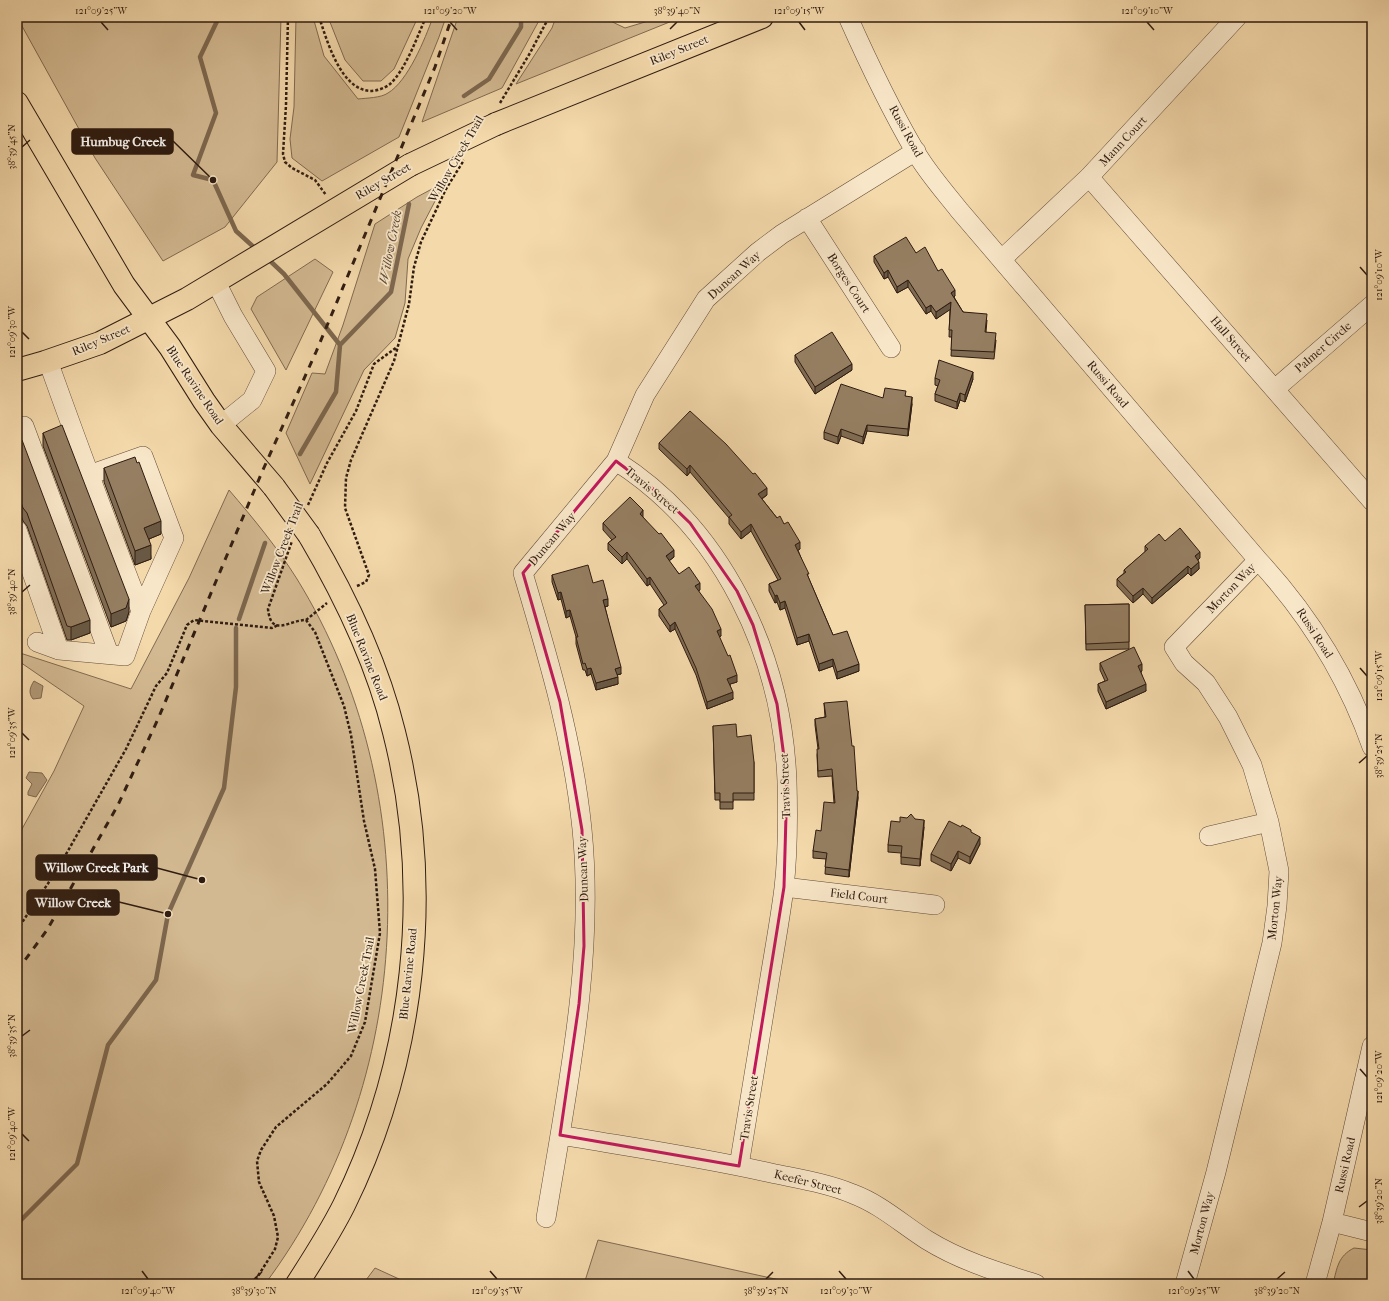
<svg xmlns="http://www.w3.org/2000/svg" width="1389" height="1301" viewBox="0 0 1389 1301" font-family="'IM FELL French Canon',serif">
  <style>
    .green { fill: #d3b991; stroke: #816a51 }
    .water { fill: #b19977; stroke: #7d674e }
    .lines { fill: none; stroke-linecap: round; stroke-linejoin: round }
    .stream { stroke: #7d674e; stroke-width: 4.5 }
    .minor-casing { stroke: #604b38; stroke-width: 20 }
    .major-casing { stroke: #2f1c11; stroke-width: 24 }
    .path { stroke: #2f1c11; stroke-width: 2.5; stroke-dasharray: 3 2; stroke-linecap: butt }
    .minor { stroke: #f8e6c8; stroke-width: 19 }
    .major { stroke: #f4d9ab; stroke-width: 22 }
    .rail { stroke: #2f1c11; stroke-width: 3; stroke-dasharray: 7 7; stroke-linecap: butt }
    .major-bridge-casing { stroke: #2f1c11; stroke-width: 24; stroke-linecap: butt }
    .major-bridge { stroke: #f4d9ab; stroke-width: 22 }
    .wall { fill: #806c53; stroke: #2f1c11 }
    .shaded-wall { fill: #685844; stroke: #2f1c11 }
    .building { fill: #957e61; stroke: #2f1c11 }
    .marked { fill: none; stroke: #c2185b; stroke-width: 3; stroke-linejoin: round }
    .ticks { fill: none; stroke: #2f1c11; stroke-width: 1.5 }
    .labels { text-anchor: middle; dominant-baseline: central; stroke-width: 3.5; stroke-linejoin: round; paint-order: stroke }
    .street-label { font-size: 12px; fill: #2f1c11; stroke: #f8e6c8 }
    .water-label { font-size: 13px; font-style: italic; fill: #5c4835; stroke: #f8e6c8 }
    .leader { fill: none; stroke: #2f1c11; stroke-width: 1.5 }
    .callout-dot { fill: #2f1c11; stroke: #f8e6c8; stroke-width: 1.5 }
    .callout { fill: #2f1c11; stroke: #2f1c11; stroke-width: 1.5 }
    .callout-label { font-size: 13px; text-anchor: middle; font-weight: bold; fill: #fff }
    .neatline { fill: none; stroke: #2f1c11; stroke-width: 1.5 }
    .ticks-label { font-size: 10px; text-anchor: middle; fill: #2f1c11 }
  </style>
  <rect width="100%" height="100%" fill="#f4d9ab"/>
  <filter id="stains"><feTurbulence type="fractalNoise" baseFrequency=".005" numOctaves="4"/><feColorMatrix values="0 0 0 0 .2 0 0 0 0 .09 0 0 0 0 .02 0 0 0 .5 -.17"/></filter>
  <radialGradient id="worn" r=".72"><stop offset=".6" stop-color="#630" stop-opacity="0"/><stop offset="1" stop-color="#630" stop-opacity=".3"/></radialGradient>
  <path class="green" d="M17 17H281L277 162 225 227 163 261 95 158Z
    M296 17H313L324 56 358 99C366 98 381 98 388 93 408 81 425 39 433 17H446L439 37 399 137 322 181 292 158 290 139 294 107Z
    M328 17H418L394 69 381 81H363L345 60Z
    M458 17H541L502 88 422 122Z
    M556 17H602L625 28 645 22 656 17H682L516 84 552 28Z
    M445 182 421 228 408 259 405 303 395 338 364 370 310 484 286 433 312 373 325 374 343 325 375 224 417 197Z
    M315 259 333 272 286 370 251 309 257 297Z
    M229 490C253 518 277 547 297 579 429 793 416 1082 265 1284H17V838L54 771 84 706 17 660V652L131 689 189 578Z
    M598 1240 798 1284H584Z
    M1354 1248 1372 1250V1284H1333C1337 1268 1338 1256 1354 1248Z
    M375 1268 410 1284H363Z"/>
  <path class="water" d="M34 681 43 686 41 698 33 699C28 693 30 687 34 681Z
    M29 772 42 773 47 780 36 797 28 795V792L32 784 26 778Z"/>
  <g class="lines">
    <path class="stream" d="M219 17 200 57 216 113 193 175 213 180 236 231 257 250
      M464 96 489 79 521 27V17
      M267 258 284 274 340 345
      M300 454 336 392 340 345 391 292 409 204
      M239 619 265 543
      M17 1235 19 1222 77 1164 108 1045 156 980 168 914 224 788 236 687V628"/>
    <g class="minor-casing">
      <path id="minor" d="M848 17C868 62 890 108 915 151 927 172 944 191 959 210L1258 560C1309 615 1347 676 1372 747
        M1089 177 1372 501
        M807 218 891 348
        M1002 259 1089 177 1237 17
        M216 282 233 316 266 371 252 400 221 425
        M48 361C78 445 109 528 141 611L174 538 143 456 89 475
        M1275 389 1372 305
        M17 429 24 426 109 654
        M616 461C724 530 782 655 787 781 788 816 788 853 784 888 780 920 774 952 769 983 759 1044 749 1105 739 1166
        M17 530 59 650 125 656 141 611
        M37 642 59 650
        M1209 836 1269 822
        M784 887 935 905
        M560 1135C630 1147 701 1157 771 1173 799 1179 827 1183 853 1194 880 1204 902 1224 927 1240 961 1261 998 1272 1036 1284
        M546 1218C567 1090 595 959 582 829 573 740 548 657 523 573L616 461 645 395 706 299 758 252 782 234 916 151
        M1332 1222 1372 1232
        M1185 1284 1216 1172 1272 943 1277 906 1279 871 1269 822 1252 765 1228 717 1206 683 1184 663 1174 647 1258 560
        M1315 1284 1332 1222 1372 1046"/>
    </g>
    <g class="major-casing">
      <path id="major" d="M17 103 124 285 170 347 204 401 221 425 274 487
        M496 124 762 17
        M17 370 45 362 100 343 187 299 410 165
        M297 1284C313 1259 330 1233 344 1205 415 1061 434 889 394 732 377 662 345 596 309 535"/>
    </g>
    <path class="path" d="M288 17 286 105 283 154 285 162 292 168 315 180 326 195
      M319 17C327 40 340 89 370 91 377 91 385 88 390 84 406 69 417 37 426 17
      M621 17H643
      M500 103 530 53 549 17
      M308 505 327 463 356 411 374 364 397 347
      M357 586 366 582 369 575 345 508 346 478 351 460 394 361 409 304 414 267 421 242 446 189 464 160
      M306 620 327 603
      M17 930 57 870 126 749 156 686 167 673 187 625 194 620 272 628 278 625
      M253 1284 275 1249 278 1237 274 1216 259 1182 257 1161 261 1150 276 1127 327 1084 351 1056 365 1022 380 933 375 869 364 821 351 735 344 706 315 632 306 620C289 620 271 638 268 609L292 541"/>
    <use href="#minor" class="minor"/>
    <use href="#major" class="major"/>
    <path class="rail" d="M17 971 47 930 118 805 158 719 262 472 316 352 435 67 452 17"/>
    <g class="major-bridge-casing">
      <path id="major-bridge" d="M410 165 496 124
        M274 487 309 535"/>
    </g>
    <use href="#major-bridge" class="major-bridge"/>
  </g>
  <path class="wall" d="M916 253 938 271 955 296 954 297 963 312 987 320 986 332 996 340 994 359 951 356 952 337H949L950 309 936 319 931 311 926 314 908 287 897 293 888 277 884 279 874 262V256Z
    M795 355 852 370 815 394 795 362Z
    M935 378 973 379 965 402 960 400 957 409 935 401V394L938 386 935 385Z
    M906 396 912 404 908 436 867 431 863 444 841 436 838 444 824 439V432L883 398Z
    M43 433 129 612 126 621 111 627 43 446Z
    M17 442 90 633 71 640H67L27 526 23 521 17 504Z
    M659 443 767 495 762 499 777 518 784 524 800 549 798 550 809 579 833 635 859 671 837 679 833 666 819 671 809 641 797 645 785 608 780 610 777 602 775 603 769 591V584L778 580 751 531 741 539 729 524V518L690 472 687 476 659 449Z
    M104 468 161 534 149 539 151 559 135 565 104 482Z
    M643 517 674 557 669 561 679 574 700 590H698L721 636 719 637 737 682 730 684 733 699 707 709 696 675 675 629 670 632 659 616V609L664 605 650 584 647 586 627 559 622 564 608 550V543L612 540 603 530V523Z
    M1165 541 1200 558 1198 560 1199 569 1191 576 1188 573 1152 604 1143 594 1133 603 1117 586V579L1124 573V570L1145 552V546Z
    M552 575 593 583 608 606 605 607 621 674 617 675 618 684 596 690 591 674 587 676 585 670H583L576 644V637L570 616 566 618 561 599 558 600 552 582Z
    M1129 604V649L1086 650 1085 605Z
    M1100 663 1142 671 1141 672 1146 691 1106 709 1098 691V684L1105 681 1100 670Z
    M824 703 857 791 858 798 849 877 825 874 826 859 813 858V851L821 831 834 803 832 776 818 777 817 755 818 749 815 725V719L825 717Z
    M713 726 737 737 754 762V800H733V809H720V800H715Z
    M915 819 924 827 920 866 901 864V853L888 852V845L900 822Z
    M971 832 980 844 970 864 958 858 951 871 931 861V854Z"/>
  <path class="shaded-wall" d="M888 270V277L884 279V273Z
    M908 280V287L897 293V287Z
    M955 290V296L951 299V293Z
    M951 302V309L936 319V312Z
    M931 305V311L926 314V308Z
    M852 364V370L815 394V387Z
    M973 372V379L965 402V395Z
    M960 393V400L957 409V402Z
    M912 397V404L908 436V429Z
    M867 425V431L863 444V437Z
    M841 429V436L838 444V437Z
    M690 465V472L687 476V469Z
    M767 488V495L758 501V494Z
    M643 510V517L640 514Z
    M161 521V534L144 541V528Z
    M751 524V531L741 539V532Z
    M800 542V549L795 552V545Z
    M151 545V559L135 565V551Z
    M674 550V557L666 563V556Z
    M627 552V559L622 564V557Z
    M1200 552V558L1195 563V556Z
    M1199 562V569L1191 576V569Z
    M1188 566V573L1152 604V598Z
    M650 577V584L647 586V579Z
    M700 583V590L695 593V586Z
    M1143 588V594L1133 603V596Z
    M561 592V599L558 600V593Z
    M777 595V602L775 603V596Z
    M129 599V612L126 621 111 627V614Z
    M608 599V606L603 607V600Z
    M785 601V608L780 610V603Z
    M570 610V616L566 618V611Z
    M90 620V633L71 640V627Z
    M675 622V629L670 632V626Z
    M721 629V636L717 638V631Z
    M809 634V641L797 645V638Z
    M833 659V666L819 671V664Z
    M859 664V671L837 679V672Z
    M1142 664V671L1138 673V666Z
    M621 667V674L615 675V669Z
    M591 668V674L587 676V669Z
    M737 675V682L727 685V679Z
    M618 677V684L596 690V683Z
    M1146 684V691L1106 709V702Z
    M733 692V699L707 709V702Z
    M858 791V798L849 877V870Z
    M924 820V827L920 866V859Z
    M980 837V844L970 864V857Z
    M958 851V858L951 871V864Z"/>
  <path class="building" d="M906 237 916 253 925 247 938 271 942 269 955 290 951 293 963 312 987 314 985 332 996 333 994 352 951 350 952 330H949L951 302 936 312 931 305 926 308 908 280 897 287 888 270 884 273 874 256Z
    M832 332 852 364 815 387 795 355Z
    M939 360 973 372 965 395 960 393 957 402 935 394 940 380 935 378Z
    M841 384 883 398 885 388 906 391 905 396 912 397 908 429 867 425 863 437 841 429 838 437 824 432Z
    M690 411 726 444 753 474 755 473 767 488 758 494 777 518 780 516 784 524 788 522 800 542 795 545 809 574H807L833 635 847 631 859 664 837 672 833 659 819 664 809 634 797 638 785 601 780 603 777 595 775 596 769 584 781 579 751 524 741 532 729 517 732 515 690 465 687 469 659 443Z
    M62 425 129 599 126 608 111 614 43 433Z
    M22 440 90 620 71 627 67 626 27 513 23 508 17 491V442Z
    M135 457 137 463 139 462 161 521 144 528 151 545 135 551 104 468Z
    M630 497 643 510 640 514 659 534 661 533 674 550 666 556 679 574 689 567 700 583 695 586 712 609 721 629 717 631 728 656 730 655 737 675 727 679 733 692 707 702 696 668 675 622 670 626 659 609 667 603 650 577 647 579 627 552 622 557 608 543 616 537 603 523Z
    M1180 528 1200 552 1195 556 1199 562 1191 569 1188 566 1152 598 1143 588 1133 596 1117 579 1126 572 1124 570 1148 549 1145 546 1159 534 1165 541Z
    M588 565 593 583 603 580 608 599 603 600 621 667 615 669 618 677 596 683 591 668 587 669 585 663 583 664 576 637H578L570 610 566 611 561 592 558 593 552 575Z
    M1129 604V642L1086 644 1085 605Z
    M1134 647 1142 664 1138 666 1146 684 1106 702 1098 684 1108 680 1100 663Z
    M847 701 852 746H854L857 791H858L849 870 825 867 827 853 813 851 816 830 821 831 824 802 835 803 832 769 818 771 817 749H819L815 719 826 717 824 703Z
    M736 724 737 737 751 735 754 762V793H733V802H720V793H715L713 726Z
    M911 814 915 819 924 820 920 859 901 857 902 846 888 845 891 821 900 822V817L907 818Z
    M949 821 961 827 962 825 971 830V832L980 837 970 857 958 851 951 864 931 854Z"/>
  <path class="marked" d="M616 461 661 495 690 523 737 591 753 625 777 704 787 780 784 887 739 1166 560 1135 579 1004 584 946 582 830 560 702 523 573Z"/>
  <path class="ticks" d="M101 22 108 30M450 22 457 30M799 22 805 30M1147 22 1154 30M670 29 677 22M22 147 30 140M1360 267 1367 275M22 332 29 339M22 592 30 585M1360 668 1367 676M22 733 29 740M1359 763 1367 756M22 1036 30 1030M1360 1069 1367 1077M22 1134 29 1141M1359 1207 1367 1201M142 1271 148 1279M490 1271 497 1279M839 1271 846 1279M1188 1271 1194 1279M254 1279 262 1272M766 1279 773 1272M1277 1279 1285 1272"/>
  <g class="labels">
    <g class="street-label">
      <text transform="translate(679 50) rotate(-22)">Riley Street</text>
      <text transform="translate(906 131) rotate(61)">Russi Road</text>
      <text transform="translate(1123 141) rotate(-47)">Mann Court</text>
      <text transform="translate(456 159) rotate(-60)">Willow Creek Trail</text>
      <text transform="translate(383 181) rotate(-30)">Riley Street</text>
      <text transform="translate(734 275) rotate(-42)">Duncan Way</text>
      <text transform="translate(849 283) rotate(57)">Borges Court</text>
      <text transform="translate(1231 339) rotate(49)">Hall Street</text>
      <text transform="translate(101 340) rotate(-23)">Riley Street</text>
      <text transform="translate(1323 347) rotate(-41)">Palmer Circle</text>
      <text transform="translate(1108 384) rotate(50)">Russi Road</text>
      <text transform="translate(195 385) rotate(56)">Blue Ravine Road</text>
      <text transform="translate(652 490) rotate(40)">Travis Street</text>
      <text transform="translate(552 539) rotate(-50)">Duncan Way</text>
      <text transform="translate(282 548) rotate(-69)">Willow Creek Trail</text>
      <text transform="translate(1231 588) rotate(-46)">Morton Way</text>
      <text transform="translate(1315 633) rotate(57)">Russi Road</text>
      <text transform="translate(367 657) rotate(68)">Blue Ravine Road</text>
      <text transform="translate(785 786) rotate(-92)">Travis Street</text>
      <text transform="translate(583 869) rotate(-92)">Duncan Way</text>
      <text transform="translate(859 896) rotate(7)">Field Court</text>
      <text transform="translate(1275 908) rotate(-84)">Morton Way</text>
      <text transform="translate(408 974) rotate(-84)">Blue Ravine Road</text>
      <text transform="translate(361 985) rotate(-79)">Willow Creek Trail</text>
      <text transform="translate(749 1108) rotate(-81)">Travis Street</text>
      <text transform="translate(1345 1165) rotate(-77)">Russi Road</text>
      <text transform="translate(808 1182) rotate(14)">Keefer Street</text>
      <text transform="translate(1202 1223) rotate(-75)">Morton Way</text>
    </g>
    <g class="water-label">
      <text transform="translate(390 247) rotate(-79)">Willow Creek</text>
    </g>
  </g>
  <path class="leader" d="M213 180L173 141M202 880L157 868M168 914L119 902"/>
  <g class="callout-dot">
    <circle cx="213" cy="180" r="4"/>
    <circle cx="202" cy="880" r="4"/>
    <circle cx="168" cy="914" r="4"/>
  </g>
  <g class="callout">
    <rect x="72" y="129" width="101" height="25" rx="4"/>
    <rect x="36" y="855" width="121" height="25" rx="4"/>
    <rect x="27" y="890" width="92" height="25" rx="4"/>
  </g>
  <g class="callout-label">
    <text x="123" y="146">Humbug Creek</text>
    <text x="96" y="872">Willow Creek Park</text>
    <text x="73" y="907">Willow Creek</text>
  </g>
  <rect width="1389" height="1301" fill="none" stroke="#f4d9ab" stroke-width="44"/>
  <rect x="22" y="22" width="1345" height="1257" class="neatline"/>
  <g class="ticks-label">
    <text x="101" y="14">121°09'25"W</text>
    <text x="450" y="14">121°09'20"W</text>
    <text x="677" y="14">38°39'40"N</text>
    <text x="799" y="14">121°09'15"W</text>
    <text x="1147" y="14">121°09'10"W</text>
    <text transform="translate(11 147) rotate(-90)" y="4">38°39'45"N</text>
    <text transform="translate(1378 275) rotate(-90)" y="4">121°09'10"W</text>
    <text transform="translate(11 332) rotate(-90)" y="4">121°09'30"W</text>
    <text transform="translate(11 592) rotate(-90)" y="4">38°39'40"N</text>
    <text transform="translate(1378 676) rotate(-90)" y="4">121°09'15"W</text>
    <text transform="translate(11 733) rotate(-90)" y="4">121°09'35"W</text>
    <text transform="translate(1378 756) rotate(-90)" y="4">38°39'25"N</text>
    <text transform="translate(11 1036) rotate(-90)" y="4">38°39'35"N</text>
    <text transform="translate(1378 1077) rotate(-90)" y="4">121°09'20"W</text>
    <text transform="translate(11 1134) rotate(-90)" y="4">121°09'40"W</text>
    <text transform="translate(1378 1201) rotate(-90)" y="4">38°39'20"N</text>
    <text x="148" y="1294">121°09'40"W</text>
    <text x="254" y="1294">38°39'30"N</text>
    <text x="497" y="1294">121°09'35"W</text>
    <text x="766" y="1294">38°39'25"N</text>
    <text x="846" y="1294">121°09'30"W</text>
    <text x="1194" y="1294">121°09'25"W</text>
    <text x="1277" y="1294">38°39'20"N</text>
  </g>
  <rect width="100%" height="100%" filter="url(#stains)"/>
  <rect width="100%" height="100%" fill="url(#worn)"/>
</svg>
